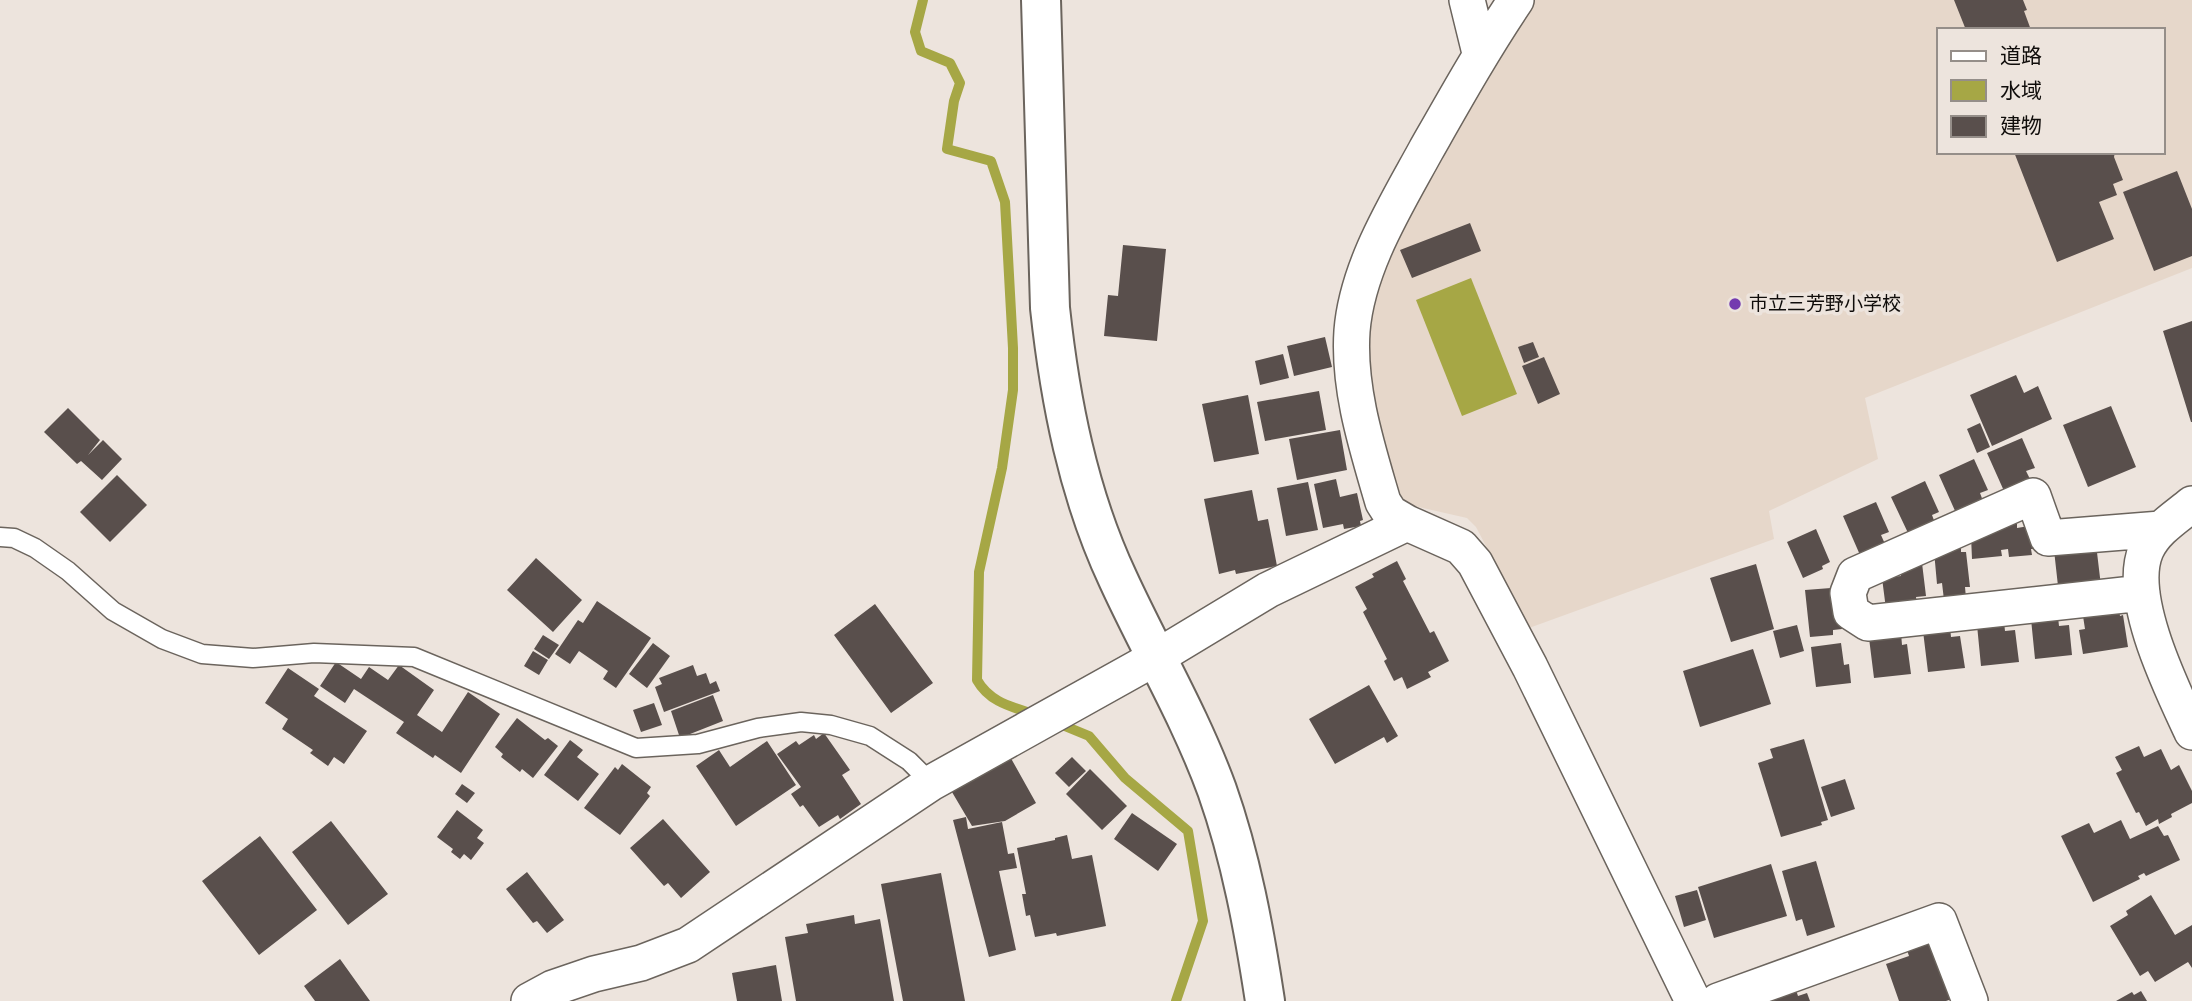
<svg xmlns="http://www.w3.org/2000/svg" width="2192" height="1001" viewBox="0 0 2192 1001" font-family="'Nunito Sans','Noto Sans JP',sans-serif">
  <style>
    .built { fill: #e6d7ca; fill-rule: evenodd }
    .water { fill: #a6a745 }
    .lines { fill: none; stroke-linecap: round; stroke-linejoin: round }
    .stream { stroke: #a6a745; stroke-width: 10 }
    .building { fill: #594f4c }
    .lane-casing { stroke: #6b645d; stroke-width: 21 }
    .street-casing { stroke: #6b645d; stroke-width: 38 }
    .secondary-casing { stroke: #6b645d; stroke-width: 42 }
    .lane { stroke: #fff; stroke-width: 18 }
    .street { stroke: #fff; stroke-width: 35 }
    .secondary { stroke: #fff; stroke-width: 38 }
    .poi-dot { fill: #743aaf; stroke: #ede4dd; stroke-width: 2.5 }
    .labels { text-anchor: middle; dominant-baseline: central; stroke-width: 7; stroke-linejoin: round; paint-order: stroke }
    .poi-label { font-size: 19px; fill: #100d0b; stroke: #ede4dd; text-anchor: start }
  </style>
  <rect width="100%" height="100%" fill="#ede4dd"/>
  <path class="built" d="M1530 0H2192V268L1865 398 1878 459 1769 511 1774 539 1529 628 1476 527 1467 518 1401 503 1374 412 1365 324 1404 217ZM1938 30H2162V152H1938Z"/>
  <path class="water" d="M1471 278 1517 394 1462 416 1416 300Z"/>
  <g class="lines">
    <path class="stream" d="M923 0 915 32 921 51 950 63 960 83 954 101 947 149 991 161 1005 202 1013 348V390L1002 468 979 572 977 680C990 703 1013 707 1036 715
      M1055 722 1089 736 1125 778 1188 831 1203 921 1176 1001"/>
  </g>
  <path class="building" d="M1954 0H2023L2027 10 2024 11 2031 30H1966Z
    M2014 152H2115L2114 157 2123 180 2113 184 2117 195 2099 202 2114 239 2057 262Z
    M2177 171 2192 209V256L2154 271 2123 192Z
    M1470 223 1481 251 1412 278 1400 250Z
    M1123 245 1166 249 1157 341 1104 336 1108 295 1118 296Z
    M2192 321V422H2191L2163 331Z
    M1325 337 1332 367 1294 376 1287 346Z
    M1533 342 1539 357 1524 363 1518 347Z
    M1283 354 1289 378 1260 385 1255 361Z
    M1544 357 1560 394 1538 404 1522 366Z
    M2016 375 2024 393 2038 386 2052 419 1992 446 1970 395Z
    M1319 391 1326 430 1265 441 1257 402Z
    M1248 395 1259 454 1214 462 1202 404Z
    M2111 406 2136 467 2088 487 2063 425Z
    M68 408 100 440 88 455 103 440 122 459 102 480 81 461 77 464 44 432Z
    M1980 423 1990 447 1977 453 1967 429Z
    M1340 430 1347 470 1297 480 1289 439Z
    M2022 438 2035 468 2026 471 2030 479 2004 491 1987 453Z
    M1974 459 1988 490 1980 493 1983 501 1956 513 1939 475Z
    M117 475 147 505 110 542 80 512Z
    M1336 479 1340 497 1357 493 1363 520 1360 521 1361 526 1344 529 1343 524 1323 528 1314 484Z
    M1925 481 1939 512 1932 515 1935 523 1909 535 1891 497Z
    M1308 482 1318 530 1286 536 1277 488Z
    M1252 490 1258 521 1268 519 1277 566 1236 574 1235 570 1219 574 1204 499Z
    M1876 502 1889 532 1881 535 1885 544 1860 555 1843 516Z
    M2008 524H2017V528L2029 526 2037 549H2031L2032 555 2009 557 2008 549 2001 550 2002 556 1972 559 1971 536Z
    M1816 529 1830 562 1822 566 1823 569 1803 578 1787 542Z
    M2096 544 2101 586H2058L2054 550Z
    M1961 548V552H1966L1970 587H1965L1966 598 1944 600 1942 583 1937 584 1934 551Z
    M536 558 582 600 553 632 507 590Z
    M1397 561 1406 579 1403 581 1430 633 1434 631 1449 661 1428 672 1431 677 1407 689 1402 677 1394 681 1384 661 1387 659 1363 612 1367 609 1355 587 1374 577 1372 574Z
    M1922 563 1926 596 1916 597 1917 605 1886 609 1882 578 1901 576 1900 566Z
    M1756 564 1774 629 1731 642 1710 578Z
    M1831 588 1832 597 1838 596 1842 629 1833 630V635L1810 637 1805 590Z
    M597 601 651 638 616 688 603 679 608 671 579 651 570 664 555 654 578 620 583 623Z
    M875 604 933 683 891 713 834 635Z
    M2119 610 2120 616 2123 615 2128 647 2083 654 2079 630 2085 629 2083 616Z
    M2058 617 2059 626 2069 625 2072 655 2035 659 2031 619Z
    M2004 622 2005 631 2015 630 2019 662 1981 666 1977 625Z
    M1797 625 1804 651 1780 658 1773 631Z
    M1950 627 1951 637 1960 636 1965 668 1928 672 1923 631Z
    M1901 633 1902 645 1907 644 1911 674 1874 678 1869 638Z
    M543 635 559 645 549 659 534 649Z
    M653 643 670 656 647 688 629 674Z
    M1841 643 1844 665 1849 664 1851 683 1816 687 1811 647Z
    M1753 649 1771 704 1700 727 1683 671Z
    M533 651 548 660 539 675 524 666Z
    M336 662 361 679 369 667 388 680 399 665 434 690 417 715 442 732 468 692 500 714 461 773 435 755 433 758 396 733 404 722 354 689 345 703 320 686Z
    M693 665 697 676 706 673 710 684 716 681 720 691 664 712 655 687 662 684 659 678Z
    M288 668 319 689 314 696 367 731 344 764 334 757 328 766 310 753 313 750 282 729 288 719 265 703Z
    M1369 685 1398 736 1387 743 1384 737 1335 764 1309 719Z
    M713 695 723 721 680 738 671 711Z
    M654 703 662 725 641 732 633 710Z
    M517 718 545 740 548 738 558 746 533 778 522 769 520 772 501 757 503 754 495 747Z
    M824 733 850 770 842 775 861 804 840 819 838 815 819 827 803 805 800 807 791 794 801 787 777 754 796 741 799 745 814 735 816 739Z
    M1804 739 1828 820 1821 822 1822 825 1781 837 1758 763 1773 758 1770 749Z
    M570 740 583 750 577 757 599 774 578 801 544 775Z
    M767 741 796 785 736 826 696 766 719 750 730 767Z
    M2139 746 2144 757 2161 749 2171 770 2179 765 2192 791V803L2171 814 2172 817 2159 824 2158 819 2146 826 2139 812 2136 813 2116 773 2122 770 2115 757Z
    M1008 753 1036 803 1005 821 972 826 949 787Z
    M1072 757 1086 771 1069 787 1055 773Z
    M622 764 651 787 647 793 650 796 620 835 584 808 615 767 618 770Z
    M1090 769 1127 806 1102 830 1066 794Z
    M1845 779 1855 809 1831 817 1821 787Z
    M462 784 475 793 467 803 455 794Z
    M457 810 483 830 477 838 484 843 471 860 464 854 460 859 451 852 453 849 437 837Z
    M1132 813 1177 844 1158 871 1114 839Z
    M966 817 968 829 1002 822 1008 854 1014 853 1017 868 999 871 1016 950 989 957 953 820Z
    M663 819 710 872 681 898 668 883 664 886 630 848Z
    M2121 820 2130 839 2158 826 2164 836 2168 835 2180 860 2146 876 2144 873 2138 876 2140 879 2093 902 2061 836 2089 823 2094 833Z
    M331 821 388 894 348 925 292 852Z
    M1067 835 1072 859 1092 855 1106 926 1057 936 1056 933 1035 937 1030 915 1026 916 1022 894H1026L1017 848 1055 840V838Z
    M260 836 317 910 259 955 202 881Z
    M1816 861 1835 927 1807 936 1802 919 1796 921 1782 871Z
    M1771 864 1787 916 1714 938 1698 887Z
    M527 872 564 920 547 933 537 921 533 923 506 889Z
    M941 873 965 1001H903L881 884Z
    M1697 890 1706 920 1684 927 1675 896Z
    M2151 895 2175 935 2192 925V968L2188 962 2155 982 2148 971 2140 976 2110 926 2128 915 2126 911Z
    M854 915 855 924 880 919 894 1001H796L785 937 808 933 806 924Z
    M1929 935 1952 999 1946 1001H1899L1886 964 1909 956 1905 944Z
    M340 959 370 1001H315L304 986Z
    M776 965 782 1001H737L732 973Z
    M1795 987 1798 996 1807 993 1810 1001H1755Z
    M2141 991 2147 1001H2116L2132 992 2134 995Z"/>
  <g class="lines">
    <g class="lane-casing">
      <path id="lane" d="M0 537 14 538 35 548 68 571 113 611 162 639 202 654 253 658 314 653 414 657 636 748 698 744 758 728 801 722 831 725 870 736 909 761 931 783"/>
    </g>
    <g class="street-casing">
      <path id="street" d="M1467 0 1480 53
        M2192 504C2175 518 2155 530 2146 550 2126 597 2172 689 2192 732
        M1407 523 1390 513 1383 502C1367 447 1348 389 1352 331 1357 267 1396 205 1426 150 1455 99 1483 49 1516 0
        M2142 593 1868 623 1851 612 1848 593 1855 575 2033 496 2048 538 2161 529
        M529 1001 553 988 594 974 641 963 688 945 931 783 1157 657 1268 590 1407 523 1461 547 1475 563 1530 667 1693 1001
        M1718 1001 1939 921 1970 1001"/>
    </g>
    <g class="secondary-casing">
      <path id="secondary" d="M1041 0 1050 308C1060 400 1078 494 1118 579 1150 649 1190 716 1217 790 1241 858 1254 929 1265 1001"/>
    </g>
    <use href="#lane" class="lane"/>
    <use href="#street" class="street"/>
    <use href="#secondary" class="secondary"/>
  </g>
  <circle class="poi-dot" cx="1735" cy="304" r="7"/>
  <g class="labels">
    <g class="poi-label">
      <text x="1749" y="304">市立三芳野小学校</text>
    </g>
  </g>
  <rect x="1937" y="28" width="228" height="126" fill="#ede4dd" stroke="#958e89" stroke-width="2"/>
  <rect x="1951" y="51" width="35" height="10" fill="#ffffff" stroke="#958e89" stroke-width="2"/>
  <text x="2000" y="63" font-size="21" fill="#100d0b">道路</text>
  <rect x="1951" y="80" width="35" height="21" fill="#a6a745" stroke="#958e89" stroke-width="2"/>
  <text x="2000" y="98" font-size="21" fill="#100d0b">水域</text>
  <rect x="1951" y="116" width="35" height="21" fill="#594f4c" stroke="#958e89" stroke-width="2"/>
  <text x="2000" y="133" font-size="21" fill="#100d0b">建物</text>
</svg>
